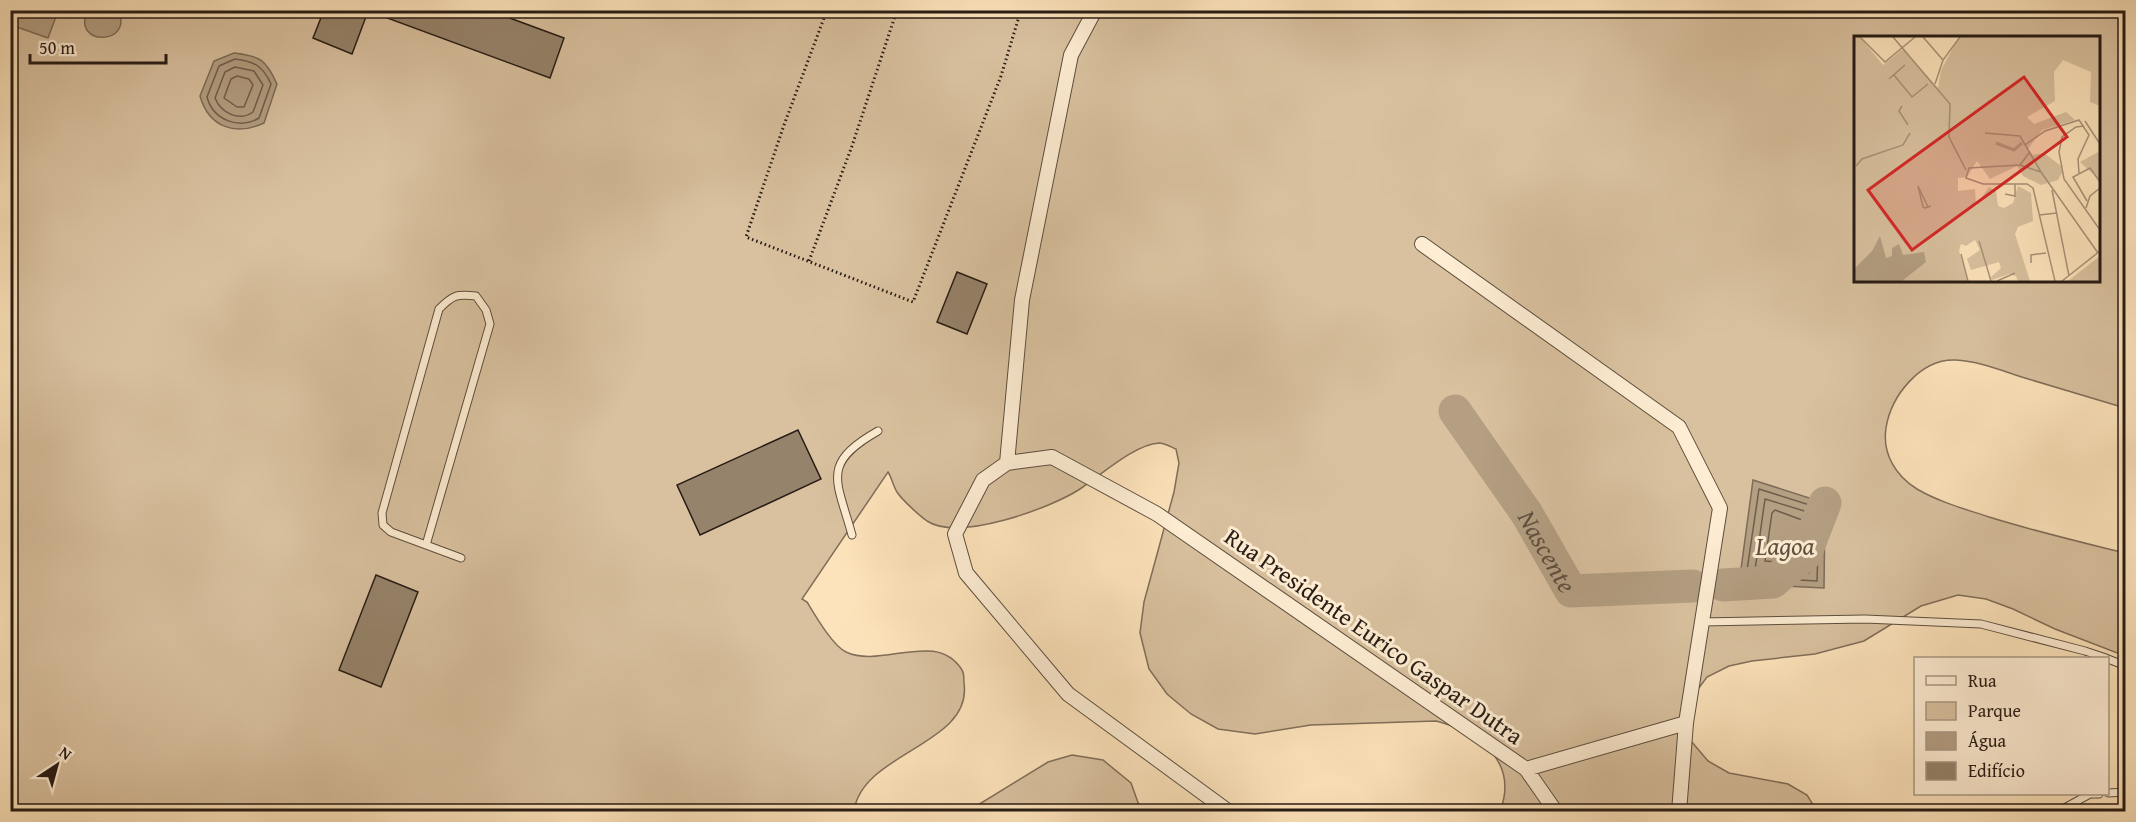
<svg xmlns="http://www.w3.org/2000/svg" width="2136" height="822" viewBox="0 0 2136 822" font-family="'Gentium Book Plus',serif">
  <style>
    .green { fill: #d9c19f; stroke: #806e5a; stroke-width: 1.5; fill-rule: evenodd }
    .water { fill: #b49f83; stroke: #7c6b57; stroke-width: 1.5 }
    .lines { fill: none; stroke-linecap: round; stroke-linejoin: round }
    .shore { stroke: #6e5e4c; stroke-width: 1.5 }
    .river { stroke: #b49f83; stroke-width: 33 }
    .building { fill: #96836b; stroke: #271c15; stroke-width: 1.5 }
    .service-casing { stroke: #5c4e3e; stroke-width: 9 }
    .minor-casing { stroke: #5c4e3e; stroke-width: 16 }
    .path { stroke: #271c15; stroke-width: 3; stroke-dasharray: 1.5 3; stroke-linecap: butt }
    .service { stroke: #feedd3; stroke-width: 7 }
    .minor { stroke: #feedd3; stroke-width: 14 }
    .labels { text-anchor: middle; dominant-baseline: central; stroke-width: 6; stroke-linejoin: round; paint-order: stroke }
    .street-label { font-size: 24px; fill: #271c15; stroke: #feedd3 }
    .water-label { font-size: 26px; font-style: italic; fill: #5f5041; stroke: #feedd3 }
    .inset-river { fill: none; stroke: #b49f83; stroke-width: 3 }
    .inset-road { fill: none; stroke: #a79379; stroke-width: 1.5 }
    .view { fill: #d62828; fill-opacity: 0.15; stroke: #d62828; stroke-width: 3 }
    .inset-edge { fill: none; stroke: #271c15; stroke-width: 3 }
  </style>
  <rect width="100%" height="100%" fill="#fde3bb"/>
  <filter id="stains"><feTurbulence type="fractalNoise" baseFrequency=".00333" numOctaves="4"/><feColorMatrix values="0 0 0 0 .2 0 0 0 0 .09 0 0 0 0 .02 0 0 0 .5 -.17"/></filter>
  <radialGradient id="worn" r=".72"><stop offset=".6" stop-color="#630" stop-opacity="0"/><stop offset="1" stop-color="#630" stop-opacity=".3"/></radialGradient>
  <path class="green" d="M10 11H2125V408C2092 398 2059 388 2025 378 2003 371 1979 361 1955 360 1920 359 1891 396 1886 428 1882 454 1896 476 1917 489 1939 502 1965 509 1989 517 2034 531 2080 542 2125 553V656L2055 629 2013 609 1986 599 1958 595 1921 606 1864 641 1815 654 1752 661 1729 666 1707 677 1689 701 1691 741 1708 761 1729 773 1788 784 1807 795 1817 811H1500C1519 762 1479 732 1436 721L1311 725 1255 734 1218 729 1191 714 1167 694 1149 669 1140 633 1144 602 1174 492 1179 463 1176 449C1171 447 1164 443 1159 443 1135 444 1100 476 1080 489 1051 508 959 542 927 521 920 516 902 500 897 492 893 486 892 478 888 472L802 599 807 602C815 615 832 645 846 652 882 669 936 629 962 670 964 673 964 679 964 683 973 745 862 752 854 811H11ZM1856 38H2098V280H1856Z
    M1072 755 1103 760 1131 783 1141 811H968L1048 762Z"/>
  <path class="water" d="M11 10H58V11L48 38 11 25Z
    M87 11H118C135 44 72 48 87 11Z
    M234 53C261 56 266 60 277 84L264 123C236 136 209 128 200 96L214 61Z
    M1753 480 1825 503 1824 588 1739 584Z"/>
  <g class="lines">
    <path class="shore" d="M235 59C254 61 263 66 271 84L259 118C239 130 213 120 207 97L219 66Z
      M235 67 254 71 263 85 253 112C239 122 221 113 215 98L225 72Z
      M237 76 249 79 253 85 244 107H237L224 98 231 79Z
      M1759 489 1819 508 1817 581 1746 577Z
      M1765 499 1811 513 1809 573 1755 570Z
      M1775 510 1802 520V561L1800 564 1765 561 1772 513Z"/>
    <g class="river">
      <path id="s1" d="M1455 411 1527 514 1571 591 1693 586"/>
      <path d="M1723 585 1773 582 1805 555 1825 503"/>
    </g>
  </g>
  <path class="building" d="M324 10H358L367 14 352 54 313 38Z
    M371 10H488L564 38 550 78 371 12Z
    M957 272 987 284 967 334 937 322Z
    M798 430 821 479 700 535 677 485Z
    M376 575 418 592 381 687 339 670Z"/>
  <g class="lines">
    <g class="service-casing">
      <path id="service" d="M852 535C837 480 820 464 878 431
        M426 545 490 324 486 310 476 296C456 294 453 295 439 309L382 513 383 525 391 532 461 558
        M1702 622 1865 619 1981 624 2085 651 2106 658
        M2108 659 2126 666
        M2108 793 2126 792
        M2057 812 2090 794H2099"/>
    </g>
    <g class="minor-casing">
      <path id="minor" d="M1422 244 1679 427 1720 508 1686 723 1679 812
        M1007 463 1022 300 1071 55 1095 10
        M1526 769 1556 812
        M1229 812 1068 694 966 573 955 534 983 480 1007 463 1052 457 1157 514 1526 769 1686 723"/>
    </g>
    <path class="path" d="M827 10 784 125 746 237 913 302 1001 76 1021 10
      M809 261 852 146 897 10"/>
    <use href="#service" class="service"/>
    <use href="#minor" class="minor"/>
  </g>
  <g class="labels">
    <g class="street-label">
      <text transform="translate(1374 636) rotate(35)">Rua Presidente Eurico Gaspar Dutra</text>
    </g>
    <g class="water-label">
      <text x="1785" y="545">Lagoa</text>
      <text stroke="none"><textPath href="#s1" startOffset="168">Nascente</textPath></text>
    </g>
  </g>
  <g transform="translate(1854 36)">
    <rect width="246" height="246" fill="#fde3bb"/>
    <path d="M0 1H6L29 29 49 13 84 52 87 34 105 1H246V70L236 66 237 36 209 24 200 36 201 65 173 81 180 88 212 76 221 84 188 94 174 113 179 119 190 117 207 130 208 137 204 144 187 149 169 140 163 130 136 143 123 125 113 141 104 142V155L121 153 122 170 135 151 142 155 144 170 150 172 159 167 164 150 177 157 179 185 164 191 161 198 176 245H164L162 240 155 238 138 244 137 241 147 232 145 226 117 234 113 223 126 214 121 204 112 210 107 208 105 215 114 245H0ZM246 115V144L226 126ZM246 220V245H214Z" fill="#d9c19f"/>
    <path d="M26 200 32 222 38 220V212L45 208 49 219 70 216 72 226 48 245H1L0 233 18 215Z" fill="#b49f83"/>
    <path class="inset-river" d="M142 107 160 114 168 107"/>
    <path class="inset-road" d="M6 1 31 26 61 1M39 1 96 68 95 101 112 134M69 1 89 24M40 39 58 61 74 48M35 43 51 29M81 48 89 24 106 1M48 70 45 75 54 89M231 85 246 108M230 90 222 91 208 101 205 116 210 143 246 194M131 97 166 100 187 136 244 217M171 109 191 95 225 84 235 99 224 123 225 137M175 117 166 129 115 132 112 142 129 148H173L179 152 201 245M166 129 187 136M2 130 8 123 49 109 56 97M198 154 215 240M151 158 161 160V148M233 165 219 141 236 132 246 146M74 171 64 150 69 171 71 172 77 170M232 172 236 160 246 152M185 179 203 177M125 205 137 245M107 218 114 245M177 227V219L192 217M143 245 161 237M208 245 246 215"/>
    <path class="view" d="M170 41 213 101 58 214 14 154Z"/>
    <rect width="246" height="246" class="inset-edge"/>
  </g>
  <rect width="2136" height="822" fill="none" stroke="#fde3bb" stroke-width="36"/>
  <rect x="12" y="12" width="2112" height="798" fill="none" stroke="#271c15" stroke-width="3"/>
  <rect x="18" y="18" width="2100" height="786" fill="none" stroke="#271c15" stroke-width="1.5"/>
  <rect x="1914" y="657" width="195" height="138" fill="#feedd3" stroke="#a89987" stroke-width="1.5"/>
  <rect x="1926" y="676" width="30" height="9" fill="#feedd3" stroke="#a89987" stroke-width="1.5"/>
  <text x="1968" y="687" font-size="18" fill="#271c15">Rua</text>
  <rect x="1926" y="702" width="30" height="18" fill="#d9c19f" stroke="#a89987" stroke-width="1.5"/>
  <text x="1968" y="717" font-size="18" fill="#271c15">Parque</text>
  <rect x="1926" y="732" width="30" height="18" fill="#b49f83" stroke="#a89987" stroke-width="1.5"/>
  <text x="1968" y="747" font-size="18" fill="#271c15">Água</text>
  <rect x="1926" y="762" width="30" height="18" fill="#96836b" stroke="#a89987" stroke-width="1.5"/>
  <text x="1968" y="777" font-size="18" fill="#271c15">Edifício</text>
  <g transform="translate(57 765) rotate(36)" stroke="#feedd3" stroke-width="4.5" paint-order="stroke">
  <path d="M0-4.5L10 22L0 15L-10 22Z" fill="#271c15"/>
  <text y="-9" font-size="16" font-weight="bold" text-anchor="middle" fill="#271c15">N</text>
  </g>
  <path d="M30 54v9h136v-9" fill="none" stroke="#271c15" stroke-width="3"/>
  <text x="39" y="54" font-size="18" fill="#271c15" stroke="#feedd3" stroke-width="4.5" paint-order="stroke">50 m</text>
  <rect width="100%" height="100%" filter="url(#stains)"/>
  <rect width="100%" height="100%" fill="url(#worn)"/>
</svg>
